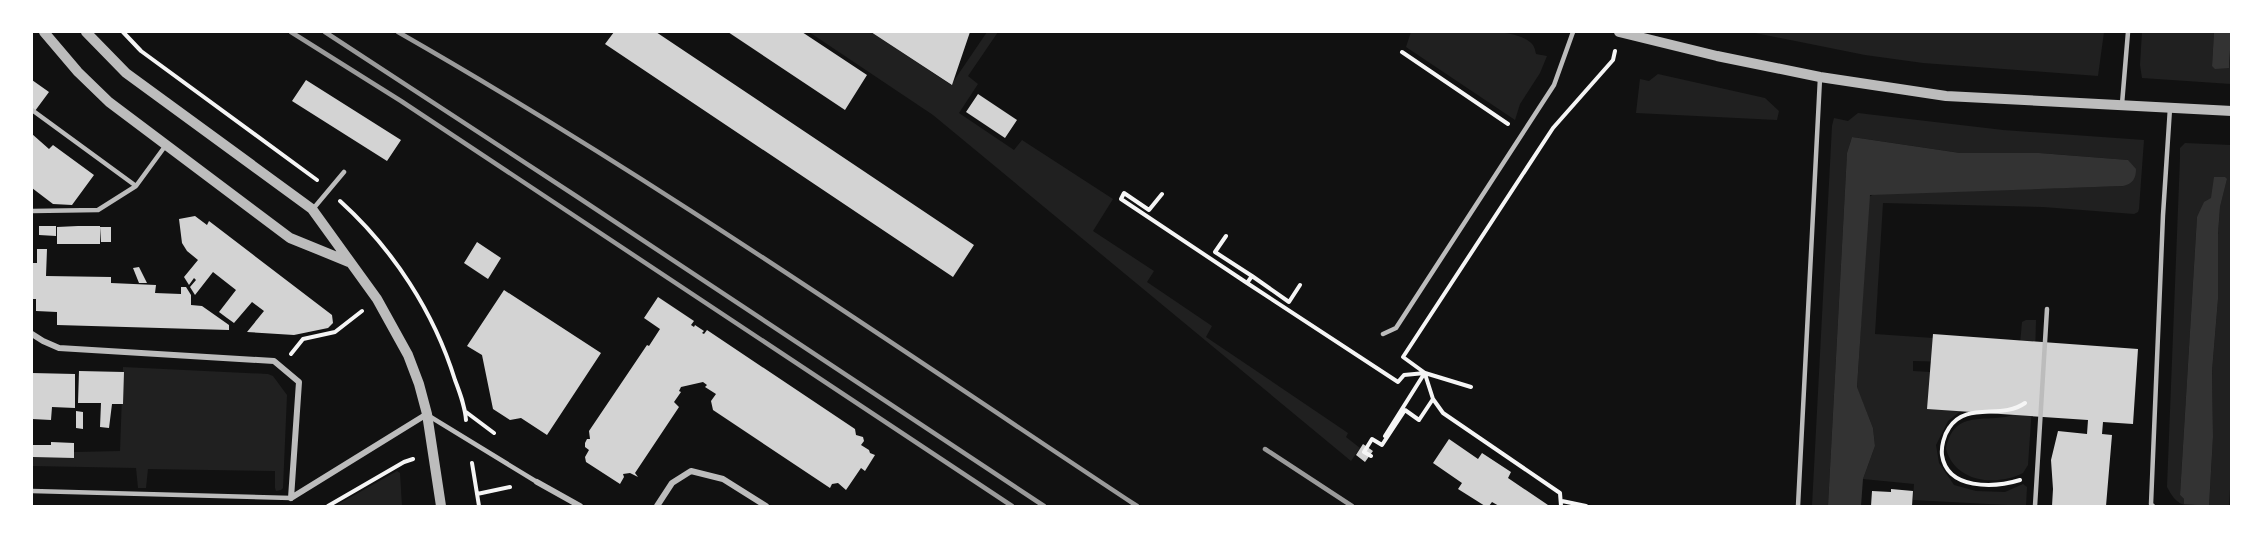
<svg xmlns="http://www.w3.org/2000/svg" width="2263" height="538" viewBox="0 0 2263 538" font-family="Rubik,sans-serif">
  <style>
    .green { fill: #202020 }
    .water { fill: #333 }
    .building { fill: #d3d3d3 }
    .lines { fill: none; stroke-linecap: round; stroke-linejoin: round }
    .path { stroke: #f5f5f5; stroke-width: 4 }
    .service { stroke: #bcbcbc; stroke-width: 4.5 }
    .minor { stroke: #bcbcbc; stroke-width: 6 }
    .tertiary { stroke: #bcbcbc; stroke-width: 10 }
    .rail { stroke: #9a9a9a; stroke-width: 4.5 }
  </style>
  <rect width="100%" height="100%" fill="#111"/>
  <path class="green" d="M809 32H871L951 85 987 32H998L968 76 978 84 959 113 1014 150 1022 140 1113 199 1093 231 1154 271 1147 282 1212 326 1206 337 1348 433 1346 437 1360 448 1351 461 933 115Z
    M1411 32C1438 31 1510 25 1530 42 1534 45 1535 49 1536 54L1547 56 1540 73 1520 104 1515 120 1406 47Z
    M1750 32H2104L2098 76 1923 63 1865 55Z
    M2142 32H2214L2212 66 2229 68 2231 52V84L2142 78 2140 65Z
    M1658 74 1765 98 1779 111 1777 120 1636 113 1640 79 1649 81Z
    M1858 113 2003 130 2144 140 2139 209 2138 212 2134 214 2043 207 1883 203 1875 334 2020 344 2022 322 2026 320H2036L2035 358 2027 364 1913 361V371L2034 378 1963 409 1948 421 1936 445 1939 463 1954 485 1976 491 2005 492 2023 484 2027 487 2026 506 1913 500 1914 484 1863 479 1875 446 1873 428 1857 388 1869 197 1874 194 2123 186 2128 160 2039 153H1960L1852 137 1847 153 1828 506H1812L1832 126 1834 118 1848 121Z
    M2185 143 2231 145 2232 457 2229 506H2209L2213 437 2212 371 2218 299V234L2220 207 2227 179 2197 217 2180 495 2184 499 2207 506C2185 506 2178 508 2167 487L2180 158V148Z
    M123 367 268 374 273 376 287 395 283 488 281 490 276 491 275 488V471L148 469 146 488H138L136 468 32 466V453L120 451Z
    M2032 407 2028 465 2023 473C1995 487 1955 482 1946 449 1953 412 1979 421 2005 417 2015 415 2023 411 2032 407Z
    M397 471 400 473 402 506H335Z"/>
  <path class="water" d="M2214 32H2231L2229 68 2215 69 2212 66Z
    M1852 137 1960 153H2039L2128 160 2136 169C2136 178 2133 184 2123 186L1870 195 1857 387 1873 428 1875 446 1863 479 1861 506H1828L1847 153Z
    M2214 177H2225L2227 179 2220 207 2218 234V299L2212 371 2213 437 2209 506 2184 504V499L2180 495 2197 217 2204 202 2211 198Z"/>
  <path class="building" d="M614 32H656L974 245 953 277 605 44Z
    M728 32H802L867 75 845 110Z
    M871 32H970L952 85Z
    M32 80 49 92 32 115Z
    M306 80 401 140 387 161 292 101Z
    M978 94 1017 120 1005 138 966 112Z
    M32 134 49 149 53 145 94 175 72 205 53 204 32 188Z
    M195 216 207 225 209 221 332 315 333 323 328 328 294 335 247 332 264 311 252 302 234 323 227 318 219 312 236 290 213 272 195 295 190 287 196 280 194 278 189 285 184 277 198 260 187 251 182 243 179 219Z
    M39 226H56V236L39 235Z
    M78 226H100V244H57V227Z
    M100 227H111V242H101Z
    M477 242 501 258 488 279 464 263Z
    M37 249H47L46 276 111 277V283L156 285 155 293 181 294V287H186L191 295V305L202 306 229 325V330L57 325V312L36 311V299H32V263H37Z
    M139 267 147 283H139L133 268Z
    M504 290 601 353 547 435 521 418 510 420 493 409 482 355 467 346Z
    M658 297 694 321 691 325 694 327 695 325 704 331 702 333 704 334 707 330 855 429 856 435 863 437 864 441 861 445 869 450 870 453 875 455 865 471 861 468 846 490 838 483 832 484 830 488 713 410 711 401 716 394 705 387 707 385 703 382 681 387 679 391 681 392 674 402 679 407 635 473 638 477 630 473 623 474 624 477 620 484 586 462 585 457 589 450 585 447V443L587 439H590L589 431 647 345 649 346 660 329 644 318Z
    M1933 334 2138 349 2133 424 2103 422 2102 434 2112 435 2106 506H2052L2053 489 2051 460 2058 431 2087 434 2088 420 1927 409Z
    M79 371 124 372 123 404H112L109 428 100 427 101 403H78Z
    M32 373 75 374V408L52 407 51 420 32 419Z
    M76 411 83 412V429L76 428Z
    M1449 439 1478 459 1482 453 1511 472 1508 478 1548 505 1547 506H1499L1492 502 1489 506H1485L1458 489 1462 483 1433 463Z
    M51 442 74 443V458L33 457V445H51Z
    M1363 444 1373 451 1365 462 1356 455Z
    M1891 489 1913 491 1912 506H1871L1872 491 1891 492Z"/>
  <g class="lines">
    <path class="path" d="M123 32 141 51 317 180
      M1402 52 1508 124
      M1162 194 1149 210 1124 193 1121 199 1247 283
      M340 201C393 249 434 312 455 380 460 393 465 406 466 420
      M1226 236 1215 252 1252 276
      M1300 285 1289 302 1252 276 1247 283 1398 382 1404 375 1425 373 1471 387
      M291 354 303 339 335 332 362 311
      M1425 373 1403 357 1553 128 1613 60 1615 51
      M1425 374 1433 399 1443 413 1560 493 1561 506
      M466 412 494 433
      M1385 436 1424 374
      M1371 456 1364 452 1372 439 1382 445 1405 410 1419 420 1433 399
      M472 463 479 506
      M2020 480C1994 488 1947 490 1942 455 1941 447 1944 435 1949 428 1966 401 2001 420 2025 403
      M477 494 510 487
      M1562 501 1586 506
      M328 506 404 462 413 459"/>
    <path class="service" d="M2122 104 2128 32
      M32 110 136 186
      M313 209 344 172
      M32 211 98 210 136 186 166 145
      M1383 334 1396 328 1554 85 1573 32
      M429 416 537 482
      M32 491 291 498
      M1798 506 1820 78
      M2035 506 2047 309
      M2153 506 2151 504 2163 215 2170 108"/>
    <path class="minor" d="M32 334 43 341 59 348 274 361 299 382 291 498
      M537 482 580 506
      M291 498 427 414
      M657 506 672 483 691 471 723 479 766 506"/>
    <path class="tertiary" d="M44 32 78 72 109 102 290 238 349 262
      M86 32 126 73 312 209 377 299 408 355 419 384 427 414 441 506
      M1619 32 1717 56 1820 77 1946 96 2232 111"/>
    <path class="rail" d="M291 32 401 101 1012 506
      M325 32 576 196 1044 506
      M398 32C652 177 893 345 1137 506
      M1265 449 1352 506"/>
  </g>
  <rect width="2263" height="538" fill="none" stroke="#ffffff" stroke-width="66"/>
</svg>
